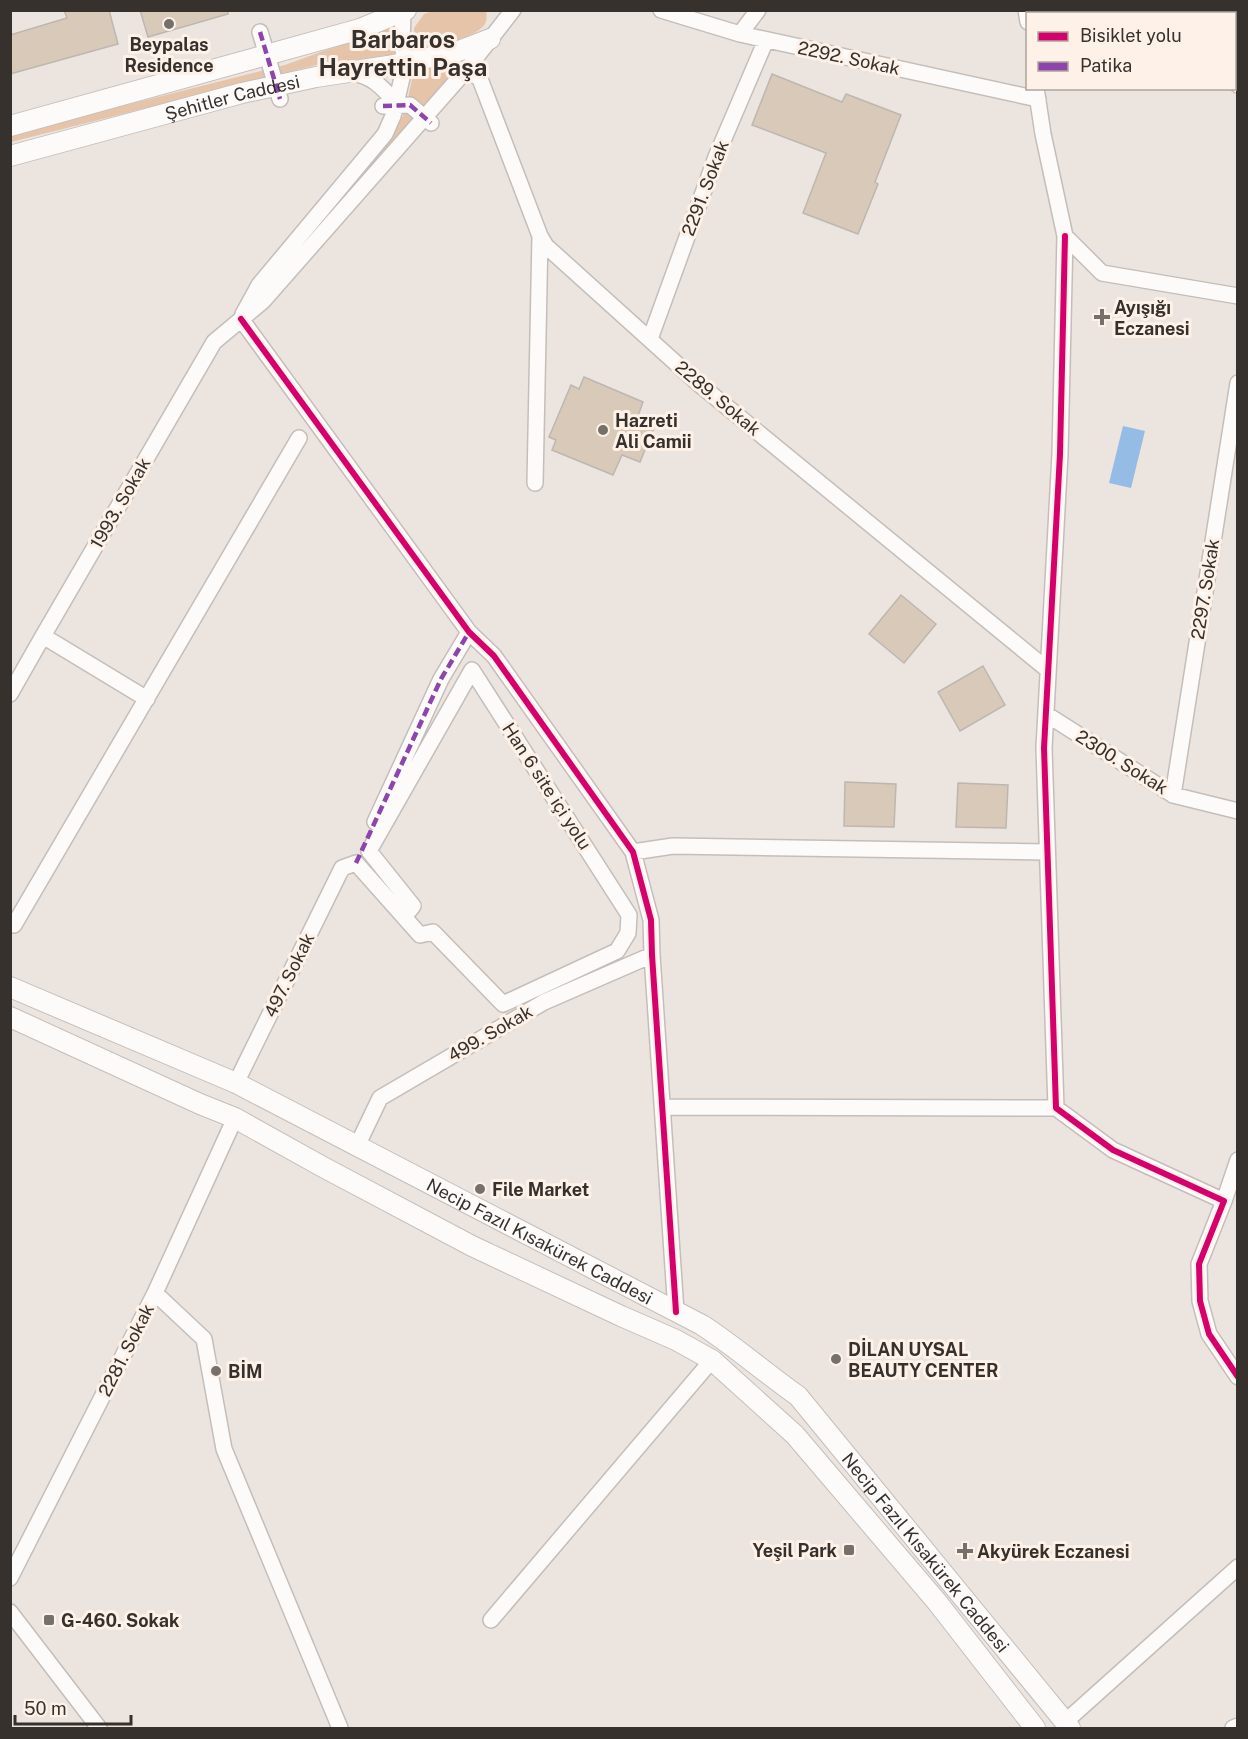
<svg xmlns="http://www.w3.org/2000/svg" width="1248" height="1739" viewBox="0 0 1248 1739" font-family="'Public Sans',sans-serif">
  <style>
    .green { fill: #e6c4a9 }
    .water { fill: #94bce5 }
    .building { fill: #d8c9b9; stroke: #bdb7b1; stroke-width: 1.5 }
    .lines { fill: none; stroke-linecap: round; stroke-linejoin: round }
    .minor-casing { stroke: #c4beba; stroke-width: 18 }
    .major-casing { stroke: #c4beba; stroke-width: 22 }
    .minor { stroke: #fcfbfa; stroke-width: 15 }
    .major { stroke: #fcfbfa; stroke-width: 20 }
    .quiet { stroke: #8e44ad; stroke-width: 4.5; stroke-dasharray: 9 4.5; stroke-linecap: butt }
    .cycleway-casing { stroke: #fdf1e8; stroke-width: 10 }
    .cycleway { stroke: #d6006c; stroke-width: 6 }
    .poi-dot { fill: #76706b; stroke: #fdf1e8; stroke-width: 2 }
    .labels { text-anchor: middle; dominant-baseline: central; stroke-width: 6; stroke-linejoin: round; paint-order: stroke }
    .poi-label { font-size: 18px; font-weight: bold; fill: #36312d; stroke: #fdf1e8; text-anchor: start }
    .street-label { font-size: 18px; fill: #36312d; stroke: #fdf1e8 }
    .district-label { font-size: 24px; font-weight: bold; fill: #36312d; stroke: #fdf1e8 }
  </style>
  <rect width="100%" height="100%" fill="#ece4de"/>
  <path class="green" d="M433 11H486C487 15 487 20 485 24 479 33 466 36 457 40 440 46 415 57 414 28L424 14Z
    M395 25 396 55 316 65 11 142V134L285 65Z
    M464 59 258 301 256 299 392 139 405 111 413 75 417 71Z"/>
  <path class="water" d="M1123 426 1145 431 1131 488 1109 483Z"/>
  <path class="building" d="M64 10H109L118 44 10 74V35L67 18Z
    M140 10H228V14L148 37Z
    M772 74 842 102 846 94 901 115 875 182 878 184 858 234 803 213 826 153 752 125Z
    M584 377 643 402 638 416 656 423 640 462 622 455 613 475 552 450 556 440 549 437 571 385 579 389Z
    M901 595 936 624 904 663 869 634Z
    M983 666 1005 705 960 731 938 692Z
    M845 782 896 784 894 827 844 826Z
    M958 783 1008 785 1006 828 956 827Z"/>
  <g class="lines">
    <g class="minor-casing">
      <path id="minor" d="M661 10 740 34 1038 99
        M1026 10 1028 22
        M1220 10 1221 14
        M260 32 280 99
        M740 34 758 10
        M467 69 480 79 540 236 546 246 699 384 1048 670
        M1234 72 1238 85
        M351 73C372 75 383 88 396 103
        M1036 88 1043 134 1065 236 1102 273 1238 296
        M383 106 410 105 431 123
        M1065 236 1060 454 1044 748 1056 1108 1113 1150 1224 1201 1199 1264 1200 1301 1209 1334 1238 1377
        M243 314 259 285 385 134 393 116 406 61 402 47 403 10
        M241 319 469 632 494 656 633 852 651 920 652 955 676 1312
        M650 339 716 157 766 40
        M535 483 540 236
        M43 636 147 699
        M10 694 43 636 214 342 263 301 467 69 513 10
        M1046 714 1173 795 1238 811
        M1173 795 1238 383
        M375 822 441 679 469 632
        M633 852 673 846 1047 852
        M14 925 299 438
        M236 1083 342 868 356 863 420 935 433 932 503 1004 617 951 628 933 629 915 472 670 369 851 413 906 404 917
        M663 1107 1056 1108
        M357 1146 380 1098 544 1002 652 955
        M1224 1201 1238 1160
        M155 1293 204 1339 224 1449 340 1728
        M10 1578 155 1293 235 1118
        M10 1612 99 1728
        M491 1620 712 1360
        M1065 1722 1238 1567
        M1233 1728 1238 1726"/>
    </g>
    <g class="major-casing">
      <g id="major">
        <path d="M10 126 360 29 406 10"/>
        <path id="s1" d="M10 156 242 93 316 77 388 66 456 52 490 39"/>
        <path id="s2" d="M10 987 236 1083 702 1325C736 1347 765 1373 798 1396L1070 1728"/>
        <path d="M10 1017 200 1104 235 1118 323 1167 472 1246 621 1316 676 1340 712 1360 795 1435 937 1602 1035 1728"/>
      </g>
    </g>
    <use href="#minor" class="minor"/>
    <use href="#major" class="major"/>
    <path class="quiet" d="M260 32 280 99
      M383 106 410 105 431 123
      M356 863 441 679 469 632"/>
    <g class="cycleway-casing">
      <path id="cycleway" d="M1065 236 1060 454 1044 748 1056 1108 1113 1150 1224 1201 1199 1264 1200 1301 1209 1334 1238 1377
        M241 319 469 632 494 656 633 852 651 920 652 955 676 1312"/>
    </g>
    <use href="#cycleway" class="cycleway"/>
  </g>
  <g class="poi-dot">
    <circle cx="169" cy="24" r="6"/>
    <path d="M1099 308h6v6h6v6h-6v6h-6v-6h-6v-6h6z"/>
    <circle cx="603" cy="430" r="6"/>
    <circle cx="480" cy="1189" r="6"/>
    <circle cx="836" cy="1359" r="6"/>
    <circle cx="216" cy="1371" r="6"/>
    <rect x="843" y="1544" width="12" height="12" rx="3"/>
    <path d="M962 1542h6v6h6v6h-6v6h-6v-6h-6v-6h6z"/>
    <rect x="43" y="1614" width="12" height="12" rx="3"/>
  </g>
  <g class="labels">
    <g class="poi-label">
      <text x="169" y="44" text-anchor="middle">Beypalas<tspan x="169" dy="21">Residence</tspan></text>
      <text x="1114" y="307">Ayışığı<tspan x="1114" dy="21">Eczanesi</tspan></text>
      <text x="615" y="420">Hazreti<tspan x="615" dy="21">Ali Camii</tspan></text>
      <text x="492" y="1189">File Market</text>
      <text x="848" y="1349">DİLAN UYSAL<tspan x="848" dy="21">BEAUTY CENTER</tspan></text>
      <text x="228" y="1371">BİM</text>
      <text x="837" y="1550" text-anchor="end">Yeşil Park</text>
      <text x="977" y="1551">Akyürek Eczanesi</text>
      <text x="61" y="1620">G-460. Sokak</text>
    </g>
    <g class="street-label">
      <text transform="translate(849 58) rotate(12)">2292. Sokak</text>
      <text stroke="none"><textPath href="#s1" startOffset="230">Şehitler Caddesi</textPath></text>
      <text transform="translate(705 188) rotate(-69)">2291. Sokak</text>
      <text transform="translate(718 398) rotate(40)">2289. Sokak</text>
      <text transform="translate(120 503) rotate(-60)">1993. Sokak</text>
      <text transform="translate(1205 589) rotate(-81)">2297. Sokak</text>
      <text transform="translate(1122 762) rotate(32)">2300. Sokak</text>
      <text transform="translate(547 786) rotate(57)">Han 6 site içi yolu</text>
      <text transform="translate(289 975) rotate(-64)">497. Sokak</text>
      <text transform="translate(490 1033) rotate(-30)">499. Sokak</text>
      <text stroke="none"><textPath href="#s2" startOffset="588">Necip Fazıl Kısakürek Caddesi</textPath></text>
      <text transform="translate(126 1350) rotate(-63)">2281. Sokak</text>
      <text stroke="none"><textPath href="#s2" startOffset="1092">Necip Fazıl Kısakürek Caddesi</textPath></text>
    </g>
    <g class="district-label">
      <text x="403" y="39">Barbaros<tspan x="403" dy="28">Hayrettin Paşa</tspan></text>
    </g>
  </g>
  <rect width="1248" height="1739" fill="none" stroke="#36312d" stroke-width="24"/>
  <rect x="1026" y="12" width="210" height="78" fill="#fdf1e8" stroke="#ada49d" stroke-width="1.5"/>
  <rect x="1038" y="32" width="30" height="9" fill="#d6006c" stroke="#ada49d" stroke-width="1.5"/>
  <text x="1080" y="42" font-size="18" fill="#36312d">Bisiklet yolu</text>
  <rect x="1038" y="62" width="30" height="9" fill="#8e44ad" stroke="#ada49d" stroke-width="1.5"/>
  <text x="1080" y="72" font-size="18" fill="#36312d">Patika</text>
  <path d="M15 1715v9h116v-9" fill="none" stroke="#36312d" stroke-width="3"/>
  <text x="24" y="1715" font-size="18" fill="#36312d" stroke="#fdf1e8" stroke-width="4.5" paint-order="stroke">50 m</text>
</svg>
